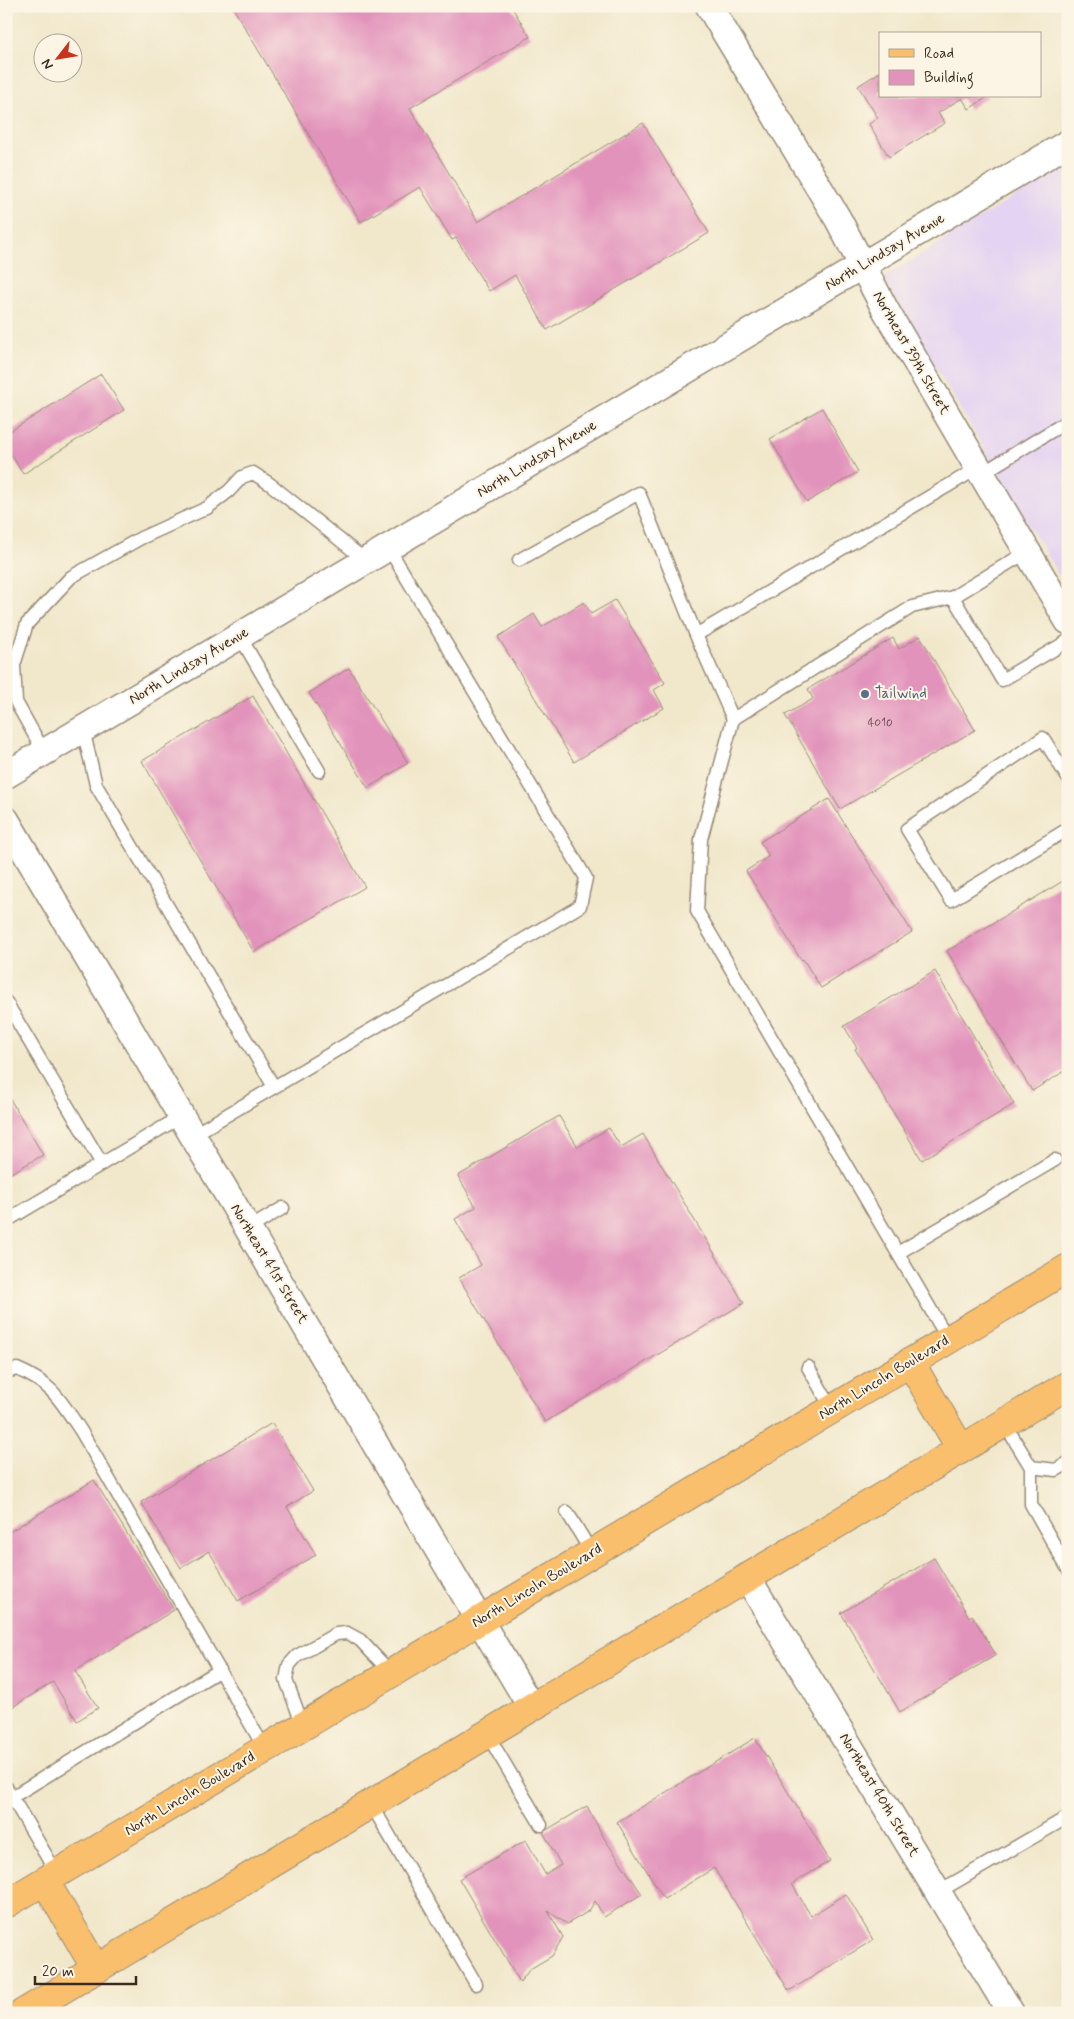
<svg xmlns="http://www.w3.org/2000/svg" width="1074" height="2019" viewBox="0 0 1074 2019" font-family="Mynerve,sans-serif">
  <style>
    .built { fill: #e4d3f2 }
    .building { fill: #e293bb }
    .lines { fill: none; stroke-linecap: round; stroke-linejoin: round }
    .service-casing { stroke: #968975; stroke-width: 15 }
    .minor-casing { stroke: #968975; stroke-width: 29 }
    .primary-casing { stroke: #968975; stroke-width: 30 }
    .service { stroke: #fff; stroke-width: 12 }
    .minor { stroke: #fff; stroke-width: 26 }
    .primary { stroke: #f9bf6d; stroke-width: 28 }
    .service-dot { fill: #5c6f8a; stroke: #fcf5e5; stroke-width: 2 }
    .labels { text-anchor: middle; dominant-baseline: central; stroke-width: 4; stroke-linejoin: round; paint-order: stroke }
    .number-label { font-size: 12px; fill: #654445 }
    .street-label { font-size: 15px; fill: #3b2a1e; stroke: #fcf5e5 }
    .service-label { font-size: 15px; fill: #4e5e75; stroke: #fcf5e5; text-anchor: start }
  </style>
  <rect width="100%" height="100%" fill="#fcf5e5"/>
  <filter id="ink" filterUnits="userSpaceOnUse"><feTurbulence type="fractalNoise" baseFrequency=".02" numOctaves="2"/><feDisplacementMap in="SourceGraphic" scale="10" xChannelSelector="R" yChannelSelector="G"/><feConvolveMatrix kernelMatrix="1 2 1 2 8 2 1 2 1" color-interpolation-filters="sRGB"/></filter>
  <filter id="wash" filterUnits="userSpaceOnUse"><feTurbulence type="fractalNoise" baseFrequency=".0096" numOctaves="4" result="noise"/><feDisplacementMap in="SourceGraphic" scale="20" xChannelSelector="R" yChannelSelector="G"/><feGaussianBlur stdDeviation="1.12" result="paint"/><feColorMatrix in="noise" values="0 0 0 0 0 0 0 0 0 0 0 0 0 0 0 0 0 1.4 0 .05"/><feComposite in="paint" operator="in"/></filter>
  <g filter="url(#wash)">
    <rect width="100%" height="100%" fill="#f1e8cc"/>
    <path class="built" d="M1068 163V591L883 278Z"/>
    <g id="blocks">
      <path class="building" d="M232 6H511L530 37 410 108 478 222 643 123 709 233 547 330 515 275 489 291 456 238 452 240 420 187 361 222Z
        M880 72V96H989L969 109 962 98 938 113 945 123 889 157 869 124 878 118 858 86Z
        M101 374 124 410 23 474 6 446V434Z
        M822 408 858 472 807 502 770 439Z
        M615 600 665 683 654 690 664 708 574 762 498 637 534 614 542 627 584 602 591 614Z
        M920 636 975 730 840 809 785 715 813 699 808 689 893 638 899 649Z
        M349 668 408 763 368 788 309 693Z
        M253 696 365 887 254 952 142 761Z
        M829 799 912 932 821 988 803 959 801 960 746 871 769 856 760 842Z
        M1068 878V1069L1032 1091 947 951Z
        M935 971 1014 1104 922 1160 855 1049 857 1048 844 1026Z
        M6 1092 43 1155 6 1176Z
        M559 1116 578 1147 609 1128 621 1147 643 1134 744 1303 545 1422 459 1278 481 1265 455 1219 476 1207 458 1176Z
        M272 1423 313 1491 287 1507 316 1555 238 1601 209 1551 181 1568 141 1502Z
        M94 1480 174 1610 75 1671 98 1708 77 1721 53 1682 6 1711V1534Z
        M934 1558 969 1617 972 1615 996 1655 900 1712 841 1613Z
        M755 1738 830 1861 792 1884 811 1916 846 1894 873 1940 789 1991 714 1868 664 1899 617 1822Z
        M587 1806 604 1838 642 1894 604 1917 595 1901 589 1911 567 1924 548 1911 563 1937 552 1956 530 1969 520 1982 459 1879 526 1840 545 1874 561 1865 543 1832Z"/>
    </g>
  </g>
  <g filter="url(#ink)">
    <use href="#blocks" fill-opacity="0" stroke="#968975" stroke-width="1"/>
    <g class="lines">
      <g class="service-casing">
        <path id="service" d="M981 474 1068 421
          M1027 552 953 597 1002 680 1068 641
          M519 560 639 493 696 635 733 719 701 839 697 911 948 1339
          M239 635 319 771
          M696 635 978 468
          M733 719 912 607 953 597
          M83 729 96 785 274 1087
          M44 752 16 702 14 665 27 624 71 577 141 538 207 508 229 491 242 477 253 473 270 484 365 560
          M1068 778 1043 738 907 829 951 900 1068 829
          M6 1002 102 1164
          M193 1135 580 906 586 878 388 547
          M6 1221 182 1116
          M248 1229 283 1208
          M898 1253 1055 1160
          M808 1367 832 1409
          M6 1372 17 1369C53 1384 60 1400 81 1431L265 1749
          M1004 1423 1031 1467V1504L1068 1569
          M1031 1467 1056 1470 1068 1463
          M567 1512 592 1553
          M303 1726 286 1680 289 1665 297 1656 336 1634 347 1633 360 1640 392 1674
          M487 1734 541 1825
          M6 1787 57 1874
          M12 1797 220 1670
          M371 1804 476 1984
          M938 1892 1068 1817"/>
      </g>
      <g class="minor-casing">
        <path id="minor" d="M709 6 838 219 885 309 1068 621
          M6 775 1068 143
          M6 820 531 1707
          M747 1577 1011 2013"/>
      </g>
      <g class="primary-casing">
        <path id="primary" d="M910 1362 961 1449
          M45 1881 96 1969
          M6 1904 1068 1268
          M23 2013 1068 1385"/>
      </g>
      <use href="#service" class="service"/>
      <use href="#minor" class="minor"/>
      <use href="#primary" class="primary"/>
    </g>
  </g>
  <circle class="service-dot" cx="865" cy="694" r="5"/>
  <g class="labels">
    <g class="number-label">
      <text x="880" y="723">4010</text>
    </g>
    <g class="street-label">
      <text transform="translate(885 252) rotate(-31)">North Lindsay Avenue</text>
      <text transform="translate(911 353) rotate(60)">Northeast 39th Street</text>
      <text transform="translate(537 459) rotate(-31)">North Lindsay Avenue</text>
      <text transform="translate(189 666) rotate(-31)">North Lindsay Avenue</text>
      <text transform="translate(269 1264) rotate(59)">Northeast 41st Street</text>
      <text transform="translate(884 1378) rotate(-31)">North Lincoln Boulevard</text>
      <text transform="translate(537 1586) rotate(-31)">North Lincoln Boulevard</text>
      <text transform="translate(190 1794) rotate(-31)">North Lincoln Boulevard</text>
      <text transform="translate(879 1795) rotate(59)">Northeast 40th Street</text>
    </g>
    <g class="service-label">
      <text x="875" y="694">Tailwind</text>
    </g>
  </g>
  <rect width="1074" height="2019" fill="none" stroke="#fcf5e5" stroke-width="25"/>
  <rect x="879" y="32" width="162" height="65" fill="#fcf5e5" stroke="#afa495"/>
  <rect x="889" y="49" width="25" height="8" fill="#f9bf6d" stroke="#afa495"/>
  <text x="924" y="58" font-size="15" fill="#3b2a1e">Road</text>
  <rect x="889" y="70" width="25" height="15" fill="#e293bb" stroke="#afa495"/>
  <text x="924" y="82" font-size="15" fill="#3b2a1e">Building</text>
  <g transform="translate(58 58) rotate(239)"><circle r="24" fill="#fcf5e5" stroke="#afa495"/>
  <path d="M0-4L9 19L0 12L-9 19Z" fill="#c8321e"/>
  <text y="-8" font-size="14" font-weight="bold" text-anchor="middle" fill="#3b2a1e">N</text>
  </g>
  <path d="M35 1976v8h101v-8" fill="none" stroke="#3b2a1e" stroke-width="2.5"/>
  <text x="42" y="1976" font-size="15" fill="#3b2a1e" stroke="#fcf5e5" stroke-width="4" paint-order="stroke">20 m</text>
</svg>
